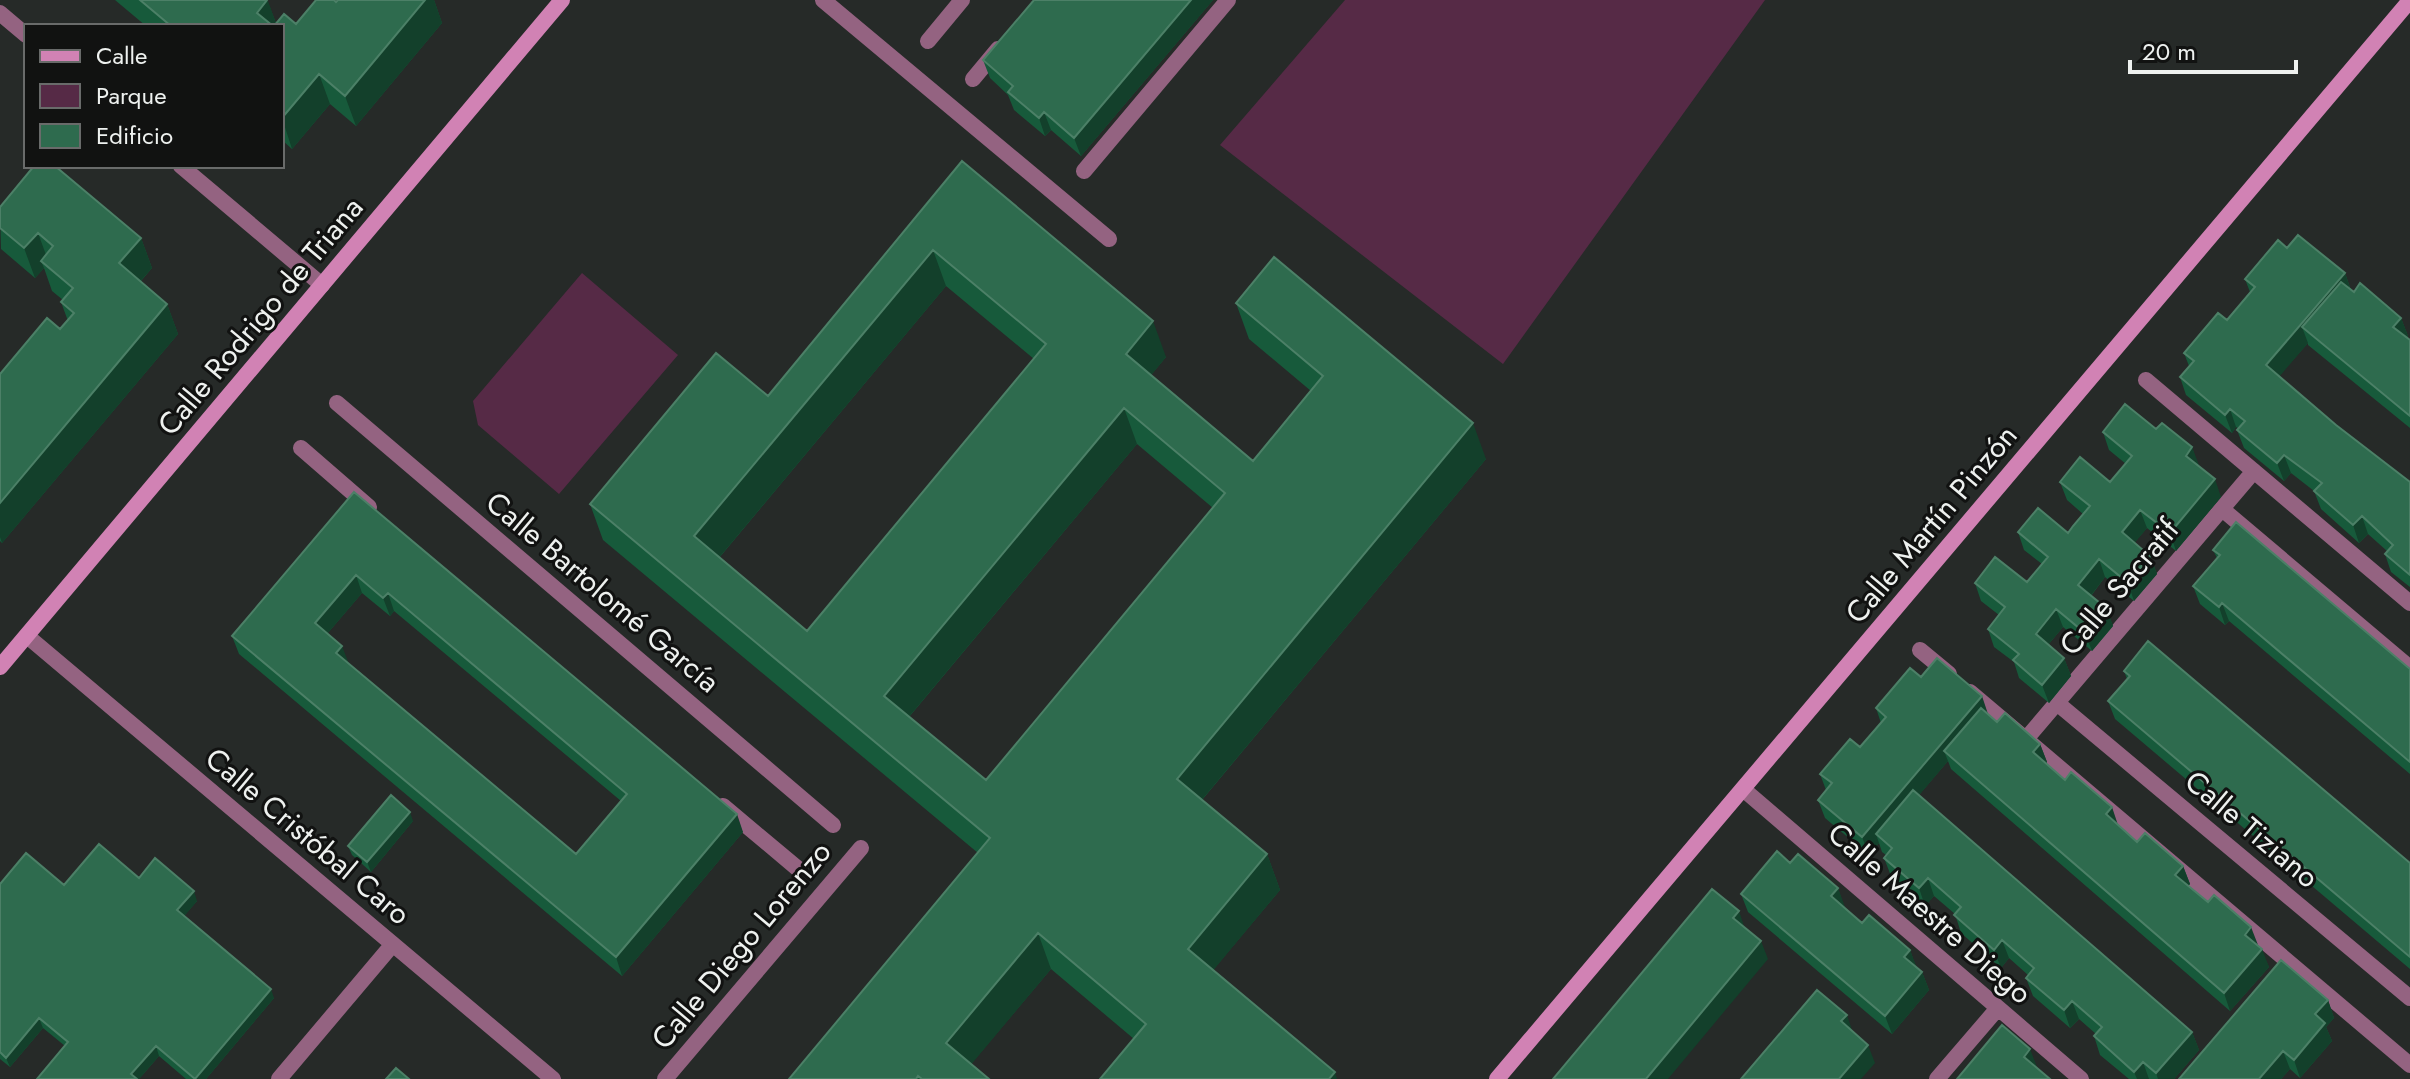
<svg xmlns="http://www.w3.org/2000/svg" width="2410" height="1079" viewBox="0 0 2410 1079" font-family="Jost,sans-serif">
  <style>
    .green { fill: #562a46 }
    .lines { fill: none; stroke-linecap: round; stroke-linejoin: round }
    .street { stroke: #946381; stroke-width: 16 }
    .secondary { stroke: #d182b4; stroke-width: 16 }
    .wall { fill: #175a3b; fill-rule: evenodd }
    .shaded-wall { fill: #13402b }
    .building { fill: #2e6b4e; stroke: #4c8067; stroke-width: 2; fill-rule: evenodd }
    .labels { text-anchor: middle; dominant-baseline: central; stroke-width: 6; stroke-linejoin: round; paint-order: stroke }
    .street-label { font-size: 30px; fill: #eef1ef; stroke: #111211 }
  </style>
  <rect width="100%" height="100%" fill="#262a28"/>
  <path class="green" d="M1345 0H1765L1503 364 1220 145Z
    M582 273 678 355 559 494 478 425 473 401Z"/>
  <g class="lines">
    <path class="street" d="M823 0 1109 239
      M0 13 26 35
      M928 41 962 0
      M973 79 998 49
      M181 166 322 285
      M1084 171 1228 0
      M2146 380 2410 603
      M337 403 833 825
      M301 448 369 507
      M2222 509 2410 668
      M27 636 553 1079
      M1920 650 1949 674
      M1970 692 2410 1065
      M2057 703 2410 998
      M2026 739 2254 471
      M1743 789 2081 1079
      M723 806 797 868
      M279 1079 393 944
      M665 1079 861 848
      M1937 1079 1998 1008"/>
    <path class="secondary" d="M0 667 562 0
      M1497 1079 2407 4"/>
  </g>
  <path class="wall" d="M115 0H267L276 23 296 24 338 0H434L442 23 356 126 330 104 292 149 282 140V26H146Z
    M1034 0H1213L1081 156 1051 130 1045 136 1014 110 1008 95 990 78 983 60Z
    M962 161 1166 357 1151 375 1253 461 1311 391 1249 339 1236 303 1486 459 1202 800 1267 854 1280 890 1213 970 1134 1039 1051 969 971 1064 989 1079H789L978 853 603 540 590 504 768 396ZM946 286 1034 359 807 631 719 558ZM1137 444 1213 508 986 780 909 717Z
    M0 207 141 238 152 268 141 281 167 304 178 334 2 543 0 541V374L60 329 68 321 61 302 63 300 52 291 44 268 35 278 1 249Z
    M2287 248 2345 273 2351 290 2401 318 2408 336 2407 337 2410 340V428L2308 345V343L2279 376 2336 425 2410 482V587L2391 572 2385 554 2387 551 2368 534 2359 543 2321 509 2314 491 2291 473 2284 481 2244 448 2237 430 2239 429 2236 427 2232 433 2186 395 2180 377 2189 366 2184 353 2227 320 2250 292 2245 279Z
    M2156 429 2192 447 2198 466 2221 497 2176 551 2147 528 2134 543 2150 556 2157 574 2134 601 2105 577 2091 596 2106 608 2113 626 2092 651 2063 627 2048 645 2064 658 2071 676 2049 703 2019 678 2014 662 1994 647 1988 629 1999 615 1981 601 1975 583 2027 582 2042 564 2024 550 2018 532 2068 533 2083 514 2067 500 2060 482H2110L2126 464 2109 450 2103 432Z
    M354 492 743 832 622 976 239 654 232 636ZM362 593 390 616 394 611 621 801 576 854 348 663 327 634Z
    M2213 550 2410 669V774L2229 621 2225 625 2200 604 2193 586 2217 558Z
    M2124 671 2410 863V969L2115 719 2108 701 2127 679Z
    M1921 677 1988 714 1997 722 2040 744 2047 762 2046 764 2137 842 2183 866 2190 884 2188 886 2258 945 2269 967 2230 1011 1951 769 1948 761 1919 795 2192 1032 2199 1050 2174 1079H2129L2100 1055 2094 1036 2096 1034 2079 1019 2070 1028 2033 996 2026 978 2028 975 2009 958 2001 968 1961 933 1955 914 1934 896 1925 906 1891 876 1884 858 1886 855 1882 852 1879 843 1869 855 1825 818 1818 800 1826 790 1820 774 1860 747 1881 723 1876 708Z
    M413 821 371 872 352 855 348 846Z
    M1790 863 1838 888 1844 907 1862 923 1910 950 1916 967 1922 972 1929 990 1892 1034 1748 912 1741 894Z
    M139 878 197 901 184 916 274 998 206 1079H186L159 1056 139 1079H36L65 1046 43 1028 10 1067 0 1059V884L64 885Z
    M2328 1000 2334 1018 2326 1027 2332 1041 2300 1078 2290 1069 2281 1079H2179Z"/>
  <path class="shaded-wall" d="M425 0H434L442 23 356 126 345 96Z
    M1191 0H1213L1081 156 1074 138Z
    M268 1 277 26H262L257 13Z
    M319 74 330 104 292 149 282 118Z
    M1044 112 1051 130 1045 136 1039 118Z
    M38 233 49 263 41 261 44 268 35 278 24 248Z
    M141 238 152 268 130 293 119 263Z
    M933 250 946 286 707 572 694 536Z
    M2345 273 2351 291 2302 327 2308 343 2273 384 2266 365Z
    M167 304 178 334 2 543 0 537V503Z
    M2401 318 2408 336 2400 345 2393 327Z
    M1153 321 1166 357 1139 390 1126 354Z
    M1124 408 1137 444 897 731 884 696Z
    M2230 409 2236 427 2232 433 2225 415Z
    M1473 423 1486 459 1190 814 1177 779Z
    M2192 447 2199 465 2192 474 2186 456Z
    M2284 455 2291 473 2284 481 2277 463Z
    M2215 479 2221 497 2176 551 2170 533Z
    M2140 510 2147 528 2128 551 2122 532Z
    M2362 516 2368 534 2359 543 2353 525Z
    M2150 556 2157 574 2134 601 2128 583Z
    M2099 559 2105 577 2085 603 2078 585Z
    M356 575 362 593 321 641 315 623Z
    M388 593 394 611 390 616 383 598Z
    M2222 603 2229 621 2225 625 2219 607Z
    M2106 608 2113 626 2092 651 2085 633Z
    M2056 609 2063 627 2042 652 2036 634Z
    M342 646 349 664 336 653Z
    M2064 658 2071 676 2049 703 2042 685Z
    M1982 696 1988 714 1944 751 1948 761 1882 839 1876 834 1879 843 1869 855 1862 837Z
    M2040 744 2047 762 2040 771 2033 752Z
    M2112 807 2118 825 2106 814Z
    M410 812 413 821 371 872 367 862Z
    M737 814 743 832 622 976 616 957Z
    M1267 854 1280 890 1201 985 1188 949Z
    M2183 866 2190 884 2182 893 2175 875Z
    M1928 878 1934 896 1925 906 1919 888Z
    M1838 888 1845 907 1838 914 1831 896Z
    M194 891 197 901 181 920 177 910Z
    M1739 911 1745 929 1733 918Z
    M2251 927 2258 945 2245 935Z
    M1038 933 1051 969 959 1079 946 1043Z
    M2002 940 2009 958 2001 968 1994 950Z
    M1761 941 1768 959 1668 1079H1646Z
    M2262 949 2269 967 2230 1011 2224 993Z
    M1910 950 1917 968 1904 957Z
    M1922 972 1929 990 1892 1034 1885 1016Z
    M271 989 274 998 206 1079H195Z
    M2328 1000 2334 1018 2326 1027 2332 1041 2300 1078 2294 1060 2315 1014Z
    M2072 1001 2079 1019 2070 1028 2064 1010Z
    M1847 1015 1853 1033 1841 1021Z
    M39 1018 43 1028 10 1067 6 1058Z
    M2192 1032 2199 1050 2174 1079H2158L2156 1073Z
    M1868 1045 1875 1063 1861 1079H1839Z
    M156 1046 159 1056 139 1079H133L131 1074Z
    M2030 1049 2037 1067 2030 1075 2024 1057Z
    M2283 1051 2290 1069 2281 1079H2259Z
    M2143 1062 2149 1079H2137L2134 1072Z
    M1335 1072 1337 1079H1329Z"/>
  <path class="building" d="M140 0H267L257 13 273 26H171Z
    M316 0H334L336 2 338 0H425L345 96 319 74 282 118V26H274L284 14 296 24Z
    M1034 0H1191L1074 138 1044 112 1039 118 1008 92 1013 86 983 60Z
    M962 161 1153 321 1126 354 1253 461 1323 376 1236 303 1274 257 1473 423 1177 779 1267 854 1188 949 1335 1072 1329 1079H1100L1146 1024 1038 933 946 1043 989 1079H922L918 1076 916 1079H789L990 838 590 504 716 353 768 396ZM933 250 1046 344 807 631 694 536ZM1124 408 1225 493 986 780 884 696Z
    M34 166H55L141 238 119 263 167 304 0 503V374L47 318 60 329 74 313 61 302 73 288 41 261 53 246 38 233 24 248 0 228V207Z
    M2298 235 2345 273 2266 365 2336 425 2410 482V575L2385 554 2393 545 2362 516 2353 525 2314 491 2322 483 2284 455 2277 463 2237 430 2245 421 2230 409 2225 415 2180 377 2194 361 2184 353 2218 313 2227 320 2255 287 2245 279 2278 240 2287 248Z
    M2341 282 2354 292 2360 283 2401 318 2393 327 2410 340V416L2302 327Z
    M2125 404 2156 429 2162 423 2192 447 2186 456 2215 479 2170 533 2140 510 2122 532 2150 556 2128 583 2099 559 2078 585 2106 608 2085 633 2056 609 2036 634 2064 658 2042 685 2013 660 2019 654 1988 629 2005 607 1975 583 1995 557 2027 582 2048 557 2018 532 2038 508 2068 533 2073 526 2090 506 2060 482 2080 457 2110 482 2132 456 2103 432Z
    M354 492 737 814 616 957 232 636ZM356 575 383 598 388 593 627 794 576 854 336 653 342 646 315 623Z
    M2236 522 2410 669V762L2222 603 2219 607 2193 586 2220 555 2213 550Z
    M2148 641 2410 863V957L2108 701 2130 676 2124 671Z
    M1937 658 1982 696 1862 837 1818 800 1832 783 1820 774 1850 739 1860 747 1886 717 1876 708 1910 668 1921 677Z
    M1981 708 1997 722 2005 713 2040 744 2033 752 2065 780 2071 772 2112 807 2106 814 2137 842 2145 833 2183 866 2175 875 2208 902 2214 895 2251 927 2245 935 2262 949 2224 993 1944 751Z
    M1913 790 2192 1032 2156 1073 2143 1062 2134 1072 2094 1036 2102 1027 2072 1001 2064 1010 2026 978 2034 968 2002 940 1994 950 1954 915 1961 907 1928 878 1919 888 1884 858 1892 848 1876 834Z
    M391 795 410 812 367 862 348 846Z
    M99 844 139 878 155 858 194 891 177 910 271 989 195 1079 156 1046 131 1074 137 1079H37L68 1042 39 1018 6 1058 0 1052V884L26 853 64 885Z
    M1777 851 1790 863 1798 854 1838 888 1831 896 1862 923 1869 915 1910 950 1904 957 1922 972 1885 1016 1741 894Z
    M1712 889 1739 911 1733 918 1761 941 1646 1079H1553Z
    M2281 960 2328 1000 2315 1014 2325 1023 2294 1060 2283 1051 2259 1079H2179Z
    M1817 990 1847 1015 1841 1021 1868 1045 1839 1079H1741Z
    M2002 1025 2030 1049 2024 1057 2050 1079H1957Z
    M396 1068 409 1079H386Z"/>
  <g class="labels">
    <g class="street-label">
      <text transform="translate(260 316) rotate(-50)">Calle Rodrigo de Triana</text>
      <text transform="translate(1931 524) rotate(-50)">Calle Martín Pinzón</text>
      <text transform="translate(2119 587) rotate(-50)">Calle Sacratif</text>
      <text transform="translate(603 592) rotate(40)">Calle Bartolomé García</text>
      <text transform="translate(2252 829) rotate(40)">Calle Tiziano</text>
      <text transform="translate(308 836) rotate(40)">Calle Cristóbal Caro</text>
      <text transform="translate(1930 913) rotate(41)">Calle Maestre Diego</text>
      <text transform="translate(741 945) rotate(-50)">Calle Diego Lorenzo</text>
    </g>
  </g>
  <rect x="24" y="24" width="260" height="144" fill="#111211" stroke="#696b6a" stroke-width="2"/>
  <rect x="40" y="50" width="40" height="12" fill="#d182b4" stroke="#696b6a" stroke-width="2"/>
  <text x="96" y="64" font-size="24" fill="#eef1ef">Calle</text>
  <rect x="40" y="84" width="40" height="24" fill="#562a46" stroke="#696b6a" stroke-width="2"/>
  <text x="96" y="104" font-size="24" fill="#eef1ef">Parque</text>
  <rect x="40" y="124" width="40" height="24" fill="#2e6b4e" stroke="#696b6a" stroke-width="2"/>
  <text x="96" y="144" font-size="24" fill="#eef1ef">Edificio</text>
  <path d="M2130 60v12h166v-12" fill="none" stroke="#eef1ef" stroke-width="4"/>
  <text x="2142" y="60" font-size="24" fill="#eef1ef" stroke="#111211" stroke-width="6" paint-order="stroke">20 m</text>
</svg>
